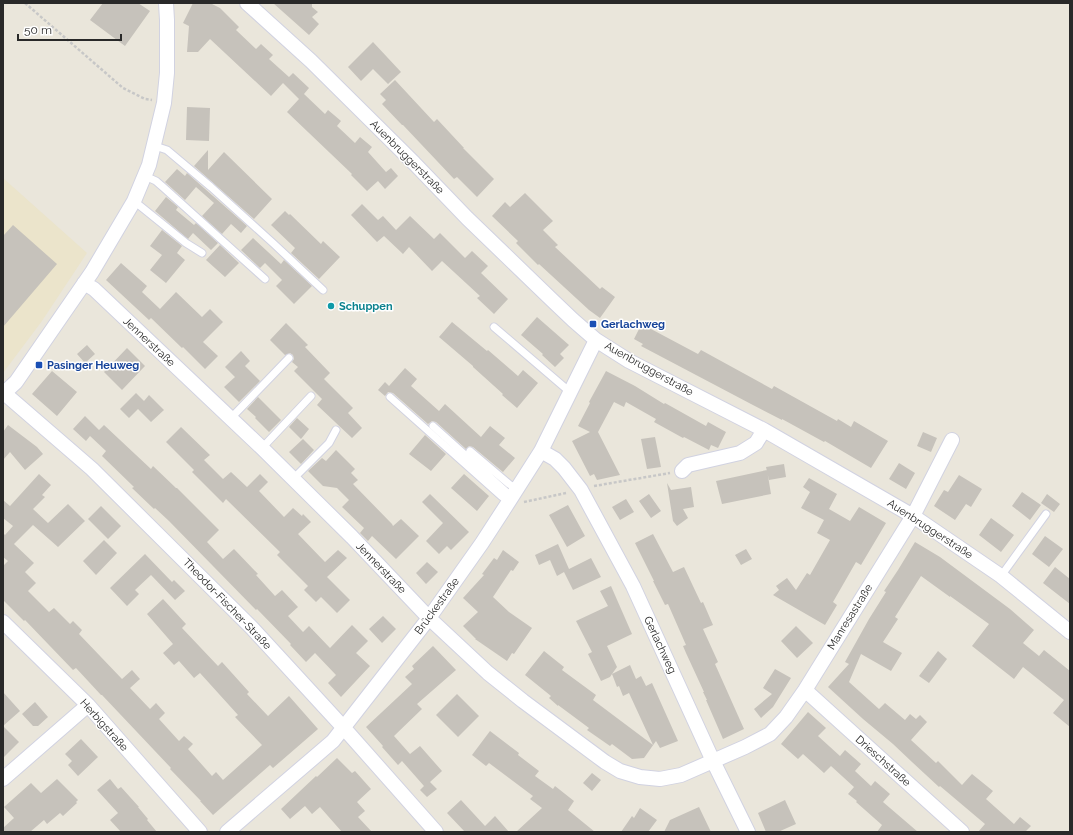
<svg xmlns="http://www.w3.org/2000/svg" width="1073" height="835" viewBox="0 0 1073 835" font-family="Raleway,sans-serif">
  <style>
    .education { fill: #ebe4cb }
    .building { fill: #c6c2bb }
    .lines { fill: none; stroke-linecap: round; stroke-linejoin: round }
    .service-casing { stroke: #d1d2e1; stroke-width: 9 }
    .minor-casing { stroke: #d1d2e1; stroke-width: 16 }
    .path { stroke: #c7c7c7; stroke-width: 2.5; stroke-dasharray: 3 2; stroke-linecap: butt }
    .service { stroke: #fff; stroke-width: 7 }
    .minor { stroke: #fff; stroke-width: 14 }
    .culture-dot { fill: #0f9aa8; stroke: #fff; stroke-width: 1.5 }
    .transit-dot { fill: #1a4fb4; stroke: #fff; stroke-width: 1.5 }
    .labels { text-anchor: middle; dominant-baseline: central; stroke-width: 3; stroke-linejoin: round; paint-order: stroke }
    .street-label { font-size: 11px; fill: #292929; stroke: #fff }
    .culture-label { font-size: 11px; font-weight: bold; fill: #0d838f; stroke: #fff; text-anchor: start }
    .transit-label { font-size: 11px; font-weight: bold; fill: #164399; stroke: #fff; text-anchor: start }
  </style>
  <rect width="100%" height="100%" fill="#eae6db"/>
  <path class="education" d="M3 178 87 253 42 321 3 373Z"/>
  <path class="building" d="M103 3H138L150 11 125 46 90 20Z
    M193 3H210L220 8 239 27 236 30 256 49 261 44 273 55 269 59 289 77 293 73 309 88 304 94 325 114 328 110 334 115 341 121 337 126 355 143 360 137 372 147 368 152 386 172 391 168 398 176 385 189 378 181 367 191 351 175 352 174 287 112 299 99 283 83 271 96 210 39 198 52H187L189 26 183 23Z
    M273 3H312V7L318 12 312 17 319 24 309 35Z
    M373 42 401 72 388 84 373 69 361 81 348 67Z
    M395 80 434 122 437 119 464 148H463L494 179 477 197 457 177 454 179 403 125H402L382 104 386 100 380 94Z
    M187 107 210 108 209 141 186 140Z
    M208 150V170L224 152 272 199 254 219 194 166Z
    M177 169 185 176 187 173 247 226 241 233 231 224 222 234 202 216 214 203 196 187 185 200 165 182Z
    M525 193 553 221 543 230 558 245 555 247 600 289 602 287 615 297 600 318 589 310 539 264 538 265 516 243 518 241 492 216 505 202 510 207Z
    M166 197 178 207 176 210 194 225 196 223 218 243 211 250 193 233 188 239 155 211Z
    M362 204 378 220 383 216 396 230 410 216 434 239 440 233 465 258 472 251 488 266 481 273 508 299 494 314 477 298 480 296 442 261 432 271 409 247 403 254 384 236 377 242 351 215Z
    M285 211 289 215 290 214 321 244 323 241 340 257 319 279 291 253 295 248 271 225Z
    M13 225 57 264 3 327V236Z
    M162 230 182 246 177 253 185 260 166 283 150 270 162 255 150 246Z
    M253 238 281 264 284 260 312 286 294 304 276 286 282 280 265 263 260 268 241 250Z
    M220 245 239 263 225 277 206 260Z
    M121 263 147 286 142 292 160 309 176 292 202 317 210 309 223 322 203 342 218 356 205 369 183 347 182 348 151 318 149 320 106 280Z
    M537 317 569 345 560 354 564 358 555 367 542 355 543 354 521 335Z
    M452 322 487 351 488 350 518 376 523 370 538 383 517 408 502 395 503 394 473 367V366L439 337Z
    M286 323 308 345 305 347 330 373 324 379 353 408 348 413 362 428 352 438 317 405 322 399 294 371 298 367 292 362 294 359 293 355 290 353 285 355 270 340Z
    M641 325 650 329H651L698 354 701 350 772 389 774 386 837 421 838 419 851 427 854 421 888 441 871 468 825 441 824 442 782 419V420L751 404 641 346 643 344 634 339Z
    M87 345 95 354 85 363 77 354Z
    M127 348 145 366 122 390 104 372Z
    M241 351 250 361 245 366 260 381 239 402 224 387 235 377 225 367Z
    M405 368 417 379 411 386 439 411 445 404 481 437 490 426 505 438 499 445 515 458 503 472 473 447 469 446 466 449 436 422 432 421 428 424 393 393 388 392 385 396 378 390 385 382 389 386Z
    M52 371 77 392 57 416 32 394Z
    M606 371 635 386 664 404 665 403 706 426 708 422 726 432 718 448 711 445 709 450 684 437 683 438 654 422 656 419 626 402 624 407 614 402 598 432 620 475 597 480 594 474 590 476 572 441 590 432 578 426 590 403 589 402Z
    M136 393 144 401 149 395 164 410 151 422 138 409 129 418 120 409Z
    M258 397 281 420 269 432 255 418 256 417 247 409Z
    M85 416 99 430 104 425 151 469 153 466 176 488H177L219 530 207 542 223 559 234 549 258 574 256 575 275 596 282 590 298 607 288 616 303 632 309 626 330 648 352 625 368 641 356 653 370 666 341 697 328 683 336 675 315 653 306 662 290 645 291 644 257 609 256 610 169 521 155 508 154 509 132 488 134 487 102 456 106 451 90 436 86 441 73 429Z
    M297 418 309 429 301 439 289 427Z
    M8 425 37 447 43 454 25 470 10 452 3 460V432Z
    M181 427 210 455 204 460 223 479 231 472 247 487 260 474 268 482 259 491 284 517 293 508 302 516 303 514 311 522 298 534 325 562 338 550 347 558 327 577 350 600 337 613 321 597 316 602 304 590 308 586 277 555 280 552 226 499 223 503 192 472 194 470 166 442Z
    M923 432 937 438 931 452 917 446Z
    M425 435 446 454 431 471 409 454Z
    M655 437 661 467 647 469 641 439Z
    M303 439 314 450 301 464 289 452Z
    M336 450 355 469 351 473 358 480 353 484 392 524 393 526 401 519 419 536 396 559 372 536 368 541 360 533 364 528 342 507 349 500 337 488 323 486 308 471 322 458 326 461Z
    M899 463 915 473 906 489 889 479Z
    M784 464 786 477 769 480 766 467Z
    M767 470 771 494 722 504 716 481Z
    M39 474 51 485 42 495 45 497 33 509 48 523 68 504 85 521 58 547 33 525 14 544 34 563 25 572 36 583 28 591 49 612 54 608 70 624 73 621 82 630 79 634 122 679 132 670 140 679 130 688 150 709 156 703 165 713 159 719 179 741 184 736 193 744 188 749 212 776 216 772 223 780 262 745 235 717 238 715 200 673 194 678 179 661 174 665 163 653 173 644 147 614 163 599 186 624 182 628 218 666 222 662 249 692 247 694 268 716 289 696 318 729 273 768 270 765 213 815 200 801H201L170 769 171 768 102 695H101L76 668 73 670 25 620 24 621 3 600V566L8 561 3 557V533L5 535 13 526 3 518V500L10 506Z
    M464 474 489 496 477 511 451 488Z
    M959 475 982 489 971 507 966 504 955 520 934 506 944 490 948 492Z
    M809 478 837 494 829 509 850 521 859 507 886 523 861 565 856 562 833 602 837 605 825 625 773 595 779 590 776 586 787 578 796 590 807 573 810 575 830 540 817 533 824 520 801 508 810 492 803 487Z
    M667 483 671 490 691 487 694 507 683 509 688 518 677 526 673 521Z
    M1022 492 1041 505 1030 520 1012 506Z
    M430 494 469 532 451 550 447 546 439 554 426 541 443 523 422 502Z
    M649 494 661 511 651 518 639 501Z
    M1047 494 1060 504 1054 512 1041 503Z
    M626 499 634 512 620 520 612 507Z
    M568 505 585 536 567 547 549 515Z
    M101 506 121 526 108 539 88 519Z
    M991 518 1014 535 1001 552 979 535Z
    M653 534 673 572 684 567 701 603 703 602 713 625 703 629 718 662 715 664 744 729 723 739 706 700H707L703 692H704L686 653 683 646 686 645 668 604 665 605 653 581H654L635 543Z
    M1045 536 1063 549 1049 567 1032 554Z
    M104 540 117 553 96 575 83 561Z
    M915 542 940 557 1010 609 1034 630 1023 643 1039 656 1044 650 1070 671V727L1053 713 1064 700 1023 667 1014 679 972 646 989 624 950 596V597L921 576 895 617 898 619 883 642 902 653 891 671 861 654 849 682 879 709 885 703 905 720 910 714 916 719 920 715 927 722 911 740 936 763 938 761 962 785 972 774 993 791 986 799 1014 824 1020 817 1031 826 1025 832H978L985 824 940 786 939 787 912 762 893 744 863 719 828 687 849 664 845 662 869 619 886 592 884 591 898 570Z
    M558 544 569 569 591 558 601 577 573 590 564 572 557 576 550 560 539 565 535 555Z
    M746 549 752 559 741 565 735 555Z
    M503 550 519 562 513 571 511 570 493 597 509 612 532 628 514 654 512 653 507 661 475 639H476L463 626 478 612 463 598 484 575 482 574 494 558 497 560Z
    M145 554 172 582 174 580 185 591 175 600 151 575 135 590 139 594 127 606 110 588Z
    M427 562 438 572 426 584 416 573Z
    M1055 567 1070 579V604L1043 583Z
    M611 586 632 634 607 646 617 667 612 674 630 665 636 679 641 676 646 686 652 683 678 741 660 748 656 741 644 758 632 759 612 744 610 746 587 730 589 728 558 705V706L549 698 551 696 525 675 544 651 564 667 562 670 596 695 593 700 653 745 629 693 623 696 619 686 617 687 612 674 610 677 601 681 588 654 592 652 576 621 608 606 600 591Z
    M383 616 396 629 382 643 369 629Z
    M796 626 813 643 797 658 781 641Z
    M433 646 456 670 417 704 422 709 394 736 410 754 420 746 442 771 430 782 437 789 427 797 420 790 424 786 402 761 398 765 382 747 383 746 366 727 412 684 405 677 414 669 412 666Z
    M938 651 947 659 929 683 919 676Z
    M775 669 791 678 773 707 761 718 754 709 772 694 763 688Z
    M3 692 20 711 3 726 19 742 3 758Z
    M457 694 479 716 458 737 436 715Z
    M35 702 48 717 38 726H33L22 714Z
    M808 712 826 728 818 736 840 756 845 750 861 764 855 771 871 786 875 781 890 794 883 802 918 832H877L882 825 856 802 857 801 848 794 854 787 831 766 824 773 803 754 798 759 781 744Z
    M490 731 519 753 518 755 539 771 535 776 553 789 555 786 574 801 568 810 595 832H516L542 808 530 799 533 796 489 763 486 766 472 755Z
    M81 739 98 757 78 776 68 765 72 761 65 754Z
    M337 758 352 773 355 771 371 789 357 802 365 811 358 817 372 832H342L320 807 312 814 305 806 290 819 281 809 316 776 317 777Z
    M592 773 601 780 592 791 583 783Z
    M57 779 78 800 76 802 77 803 63 816 60 813 47 824 44 820 30 832H3V828L14 818 4 807 31 783 41 793Z
    M110 779 118 789 121 787 139 807H138L148 819 147 820 157 832H121L110 820 118 813 97 790Z
    M461 800 485 826 495 816 509 832H465L447 813Z
    M785 800 796 824 778 832H766L758 813Z
    M699 807 711 832H664L670 820Z
    M640 808 657 820 648 832H621L632 816 634 818Z"/>
  <g class="lines">
    <g class="service-casing">
      <path id="service" d="M155 146 167 150 211 187 274 244 323 290
        M145 176 156 181 164 188 265 279
        M134 201 186 243 202 253
        M494 327 570 392
        M390 397 501 496 509 502
        M231 418 289 358
        M433 426 512 497
        M262 448 311 396
        M470 451 509 484 517 489
        M293 479 329 443 336 430
        M1001 576 1046 514"/>
    </g>
    <g class="minor-casing">
      <path id="minor" d="M247 3 311 61 414 163 467 218 552 300 573 320 596 340 629 361 764 430 913 516 1001 576 1070 632
        M84 283 94 289 262 448 352 537 429 618 488 673 523 701 605 762 620 771 640 777 660 779 681 775 745 747 770 734 786 717 805 690 913 516 952 440
        M3 392 92 469 252 628 343 727 436 832
        M3 394 16 382 92 272 134 201 149 165 164 103 167 73V20L166 3
        M541 451 555 459 564 468 581 490 633 586 713 761 748 832
        M682 471 688 465 740 453 756 443 764 430
        M3 622 88 705 200 832
        M805 690 962 832
        M3 779 88 705
        M227 832 333 741 429 618 482 543 506 506 541 451 596 340"/>
    </g>
    <path class="path" d="M25 3 123 88 145 99 152 100
      M594 486 670 473
      M524 502 566 493"/>
    <use href="#service" class="service"/>
    <use href="#minor" class="minor"/>
  </g>
  <circle class="culture-dot" cx="331" cy="306" r="4"/>
  <g class="transit-dot">
    <rect x="589" y="320" width="8" height="8" rx="2"/>
    <rect x="35" y="361" width="8" height="8" rx="2"/>
  </g>
  <g class="labels">
    <g class="street-label">
      <text transform="translate(407 157) rotate(45)">Auenbruggerstraße</text>
      <text transform="translate(149 342) rotate(43)">Jennerstraße</text>
      <text transform="translate(649 369) rotate(29)">Auenbruggerstraße</text>
      <text transform="translate(930 529) rotate(33)">Auenbruggerstraße</text>
      <text transform="translate(381 568) rotate(46)">Jennerstraße</text>
      <text transform="translate(227 604) rotate(46)">Theodor-Fischer-Straße</text>
      <text transform="translate(437 606) rotate(-54)">Brückestraße</text>
      <text transform="translate(850 617) rotate(-58)">Manresastraße</text>
      <text transform="translate(660 645) rotate(65)">Gerlachweg</text>
      <text transform="translate(104 725) rotate(48)">Herbigstraße</text>
      <text transform="translate(883 761) rotate(42)">Drieschstraße</text>
    </g>
    <g class="culture-label">
      <text x="339" y="306">Schuppen</text>
    </g>
    <g class="transit-label">
      <text x="601" y="324">Gerlachweg</text>
      <text x="47" y="365">Pasinger Heuweg</text>
    </g>
  </g>
  <rect width="1073" height="835" fill="none" stroke="#292929" stroke-width="8"/>
  <path d="M18 34v6h103v-6" fill="none" stroke="#292929" stroke-width="2"/>
  <text x="24" y="34" font-size="12" fill="#292929" stroke="#ffffff" stroke-width="3" paint-order="stroke">50 m</text>
</svg>
